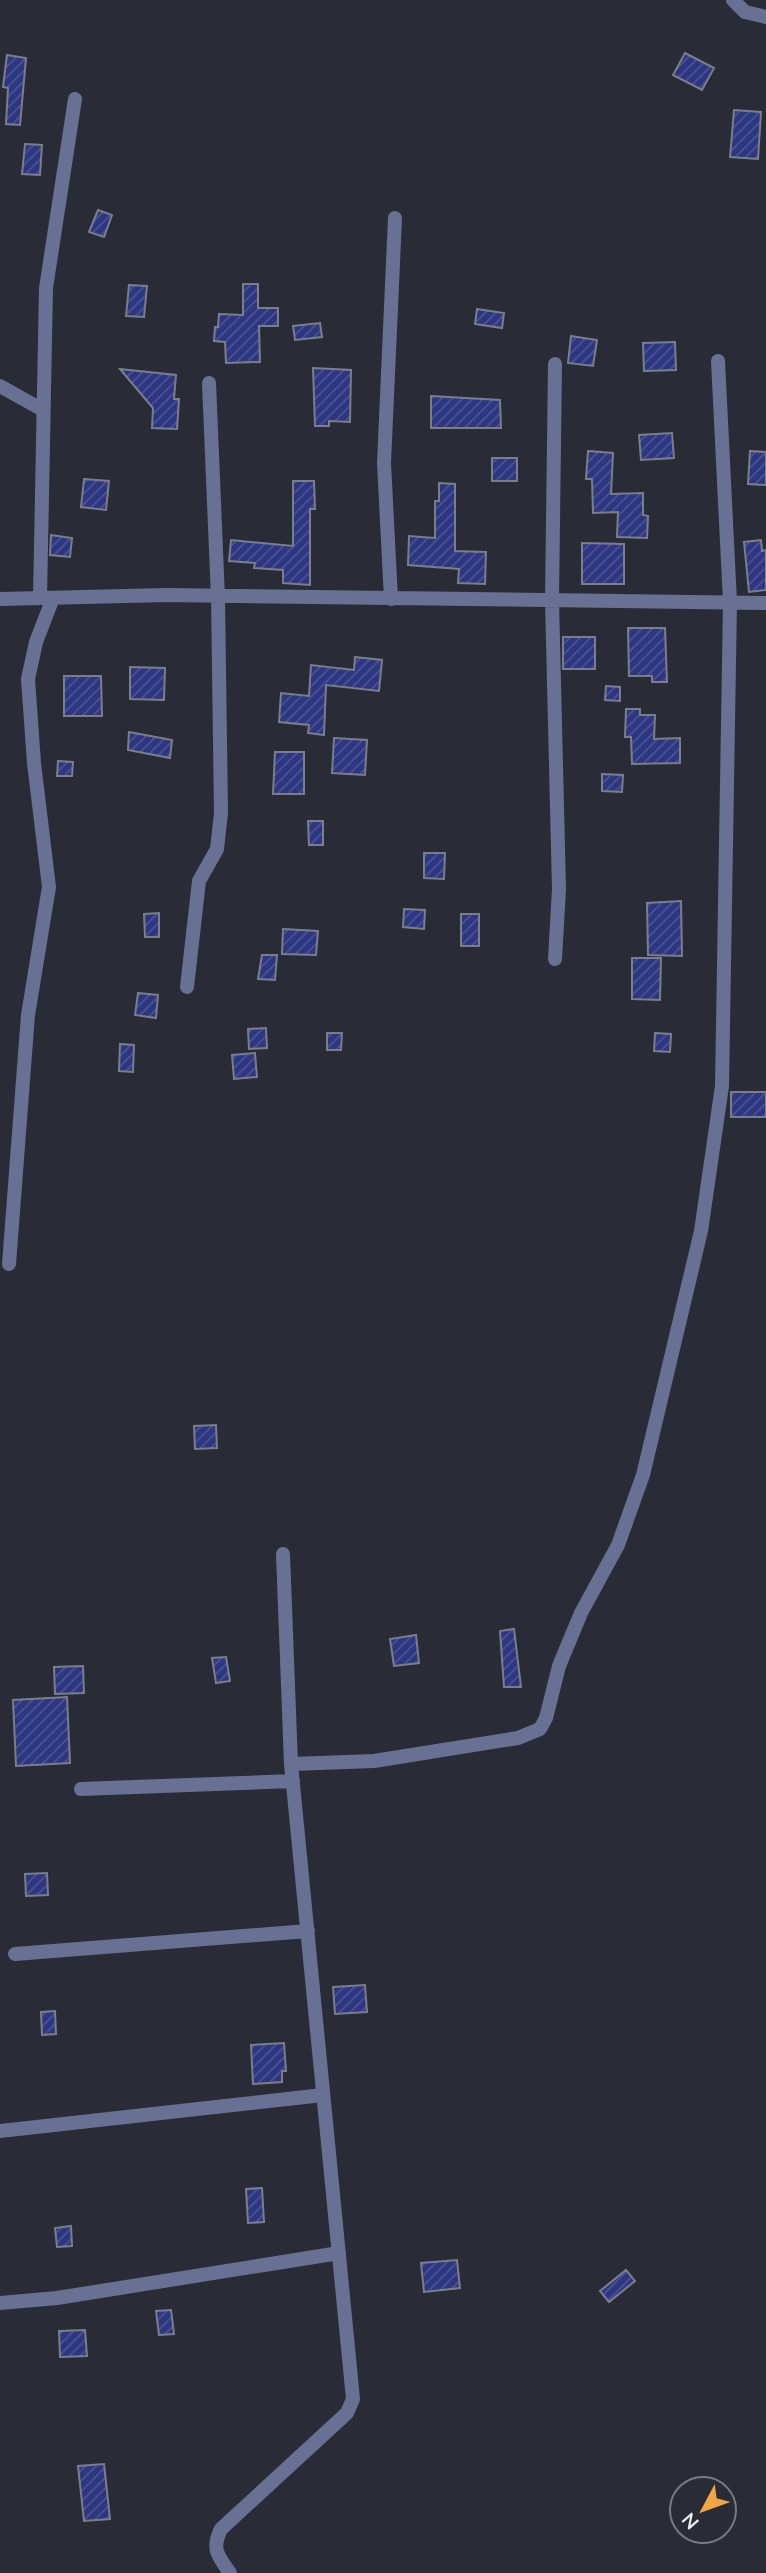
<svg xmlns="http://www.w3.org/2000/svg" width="766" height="2573" viewBox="0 0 766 2573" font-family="'Nunito Sans',sans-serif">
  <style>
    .building { fill: url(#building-hatch); stroke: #7a7e8b; stroke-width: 2 }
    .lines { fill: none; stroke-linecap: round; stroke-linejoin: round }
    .minor { stroke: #687194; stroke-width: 14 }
  </style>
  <defs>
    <pattern id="building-hatch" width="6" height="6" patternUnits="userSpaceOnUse" patternTransform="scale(1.75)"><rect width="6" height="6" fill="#2d3680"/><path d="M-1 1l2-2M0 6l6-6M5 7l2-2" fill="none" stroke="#4c5393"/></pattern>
  </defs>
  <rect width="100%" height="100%" fill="#292c37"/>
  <path class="building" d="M685 53 714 68 702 90 673 75Z
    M7 55 26 58 20 125 6 124 8 88 3 87Z
    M734 110 761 112 758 159 730 157Z
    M25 144 42 145 40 175 22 174Z
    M98 210 112 215 104 237 89 232Z
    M243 284H258V308H278V326H259L260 362 226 363 225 342 214 341 215 327H218L219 314 243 315Z
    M129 285 147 286 144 317 126 316Z
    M477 309 504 313 502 328 475 324Z
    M320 323 322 337 295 340 293 326Z
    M571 336 597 340 593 366 568 363Z
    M675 342 676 370 644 371 643 343Z
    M313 368 351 370 350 422 329 421V426H315Z
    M120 369 176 375 174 399H179L177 429 152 428 153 408Z
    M431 396 500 400 501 428H431Z
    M672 433 674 458 641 460 639 435Z
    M588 451 613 453 611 494 643 493V515L648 516 647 538 617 537 618 512 593 513 592 479H586Z
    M750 451 766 452V485L748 484Z
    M492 458H517V481H492Z
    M84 479 109 481 106 510 81 507Z
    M293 481H314L315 509H310V585L283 583V570L254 568 255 563 229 561 231 540 293 546Z
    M439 483 455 484V551L486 552 485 584 458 583 459 569 408 565 409 536 435 538V501H439Z
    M51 535 72 538 70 557 50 555Z
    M761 540 762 551 766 550V590L749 592 744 542Z
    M582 543 624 544V584H582Z
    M628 628H665L667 682H652V676H629Z
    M563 637H595V669H563Z
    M355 657 382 660 379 691 326 685 324 735 308 733 309 725 279 722 281 693 309 696 311 665 354 670Z
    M130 667 165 668 164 700 130 699Z
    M64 676H101L102 716H64Z
    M606 686 620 687V701L605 700Z
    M626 709H640V715H655L654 739 680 738V763L632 764 631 737H625Z
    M129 732 172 740 170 758 128 750Z
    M334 738 367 740 365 775 332 773Z
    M275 752H304V794H273Z
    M58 761 73 762 72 776H57Z
    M602 774 623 775 622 792 602 791Z
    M308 821H323V845H309Z
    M424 853H445L444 879 424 878Z
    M681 901 682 956 648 955 647 903Z
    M404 909 425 910 424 929 403 927Z
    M159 913V937H145L144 914Z
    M461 914H479V946H461Z
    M283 929 318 931 316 955 282 954Z
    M262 955H277L275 980 258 979Z
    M632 958H661L660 1000 632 999Z
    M138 993 158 995 156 1018 135 1015Z
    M266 1028 267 1048 249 1049 248 1029Z
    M327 1033H342L341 1050H327Z
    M655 1033 671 1034 670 1052 654 1051Z
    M120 1044 134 1045 133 1072 119 1071Z
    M255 1053 257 1077 234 1079 232 1055Z
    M731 1092H766V1117H731Z
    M216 1425 217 1448 195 1449 194 1426Z
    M514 1629 521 1687H504L500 1631Z
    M416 1635 419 1663 394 1666 390 1639Z
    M226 1657 230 1681 216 1683 212 1658Z
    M83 1666 84 1693 55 1694 54 1667Z
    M67 1697 70 1763 16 1766 13 1700Z
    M47 1873 48 1895 26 1896 25 1874Z
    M365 1985 367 2012 335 2014 333 1987Z
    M55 2011 56 2034 42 2035 41 2012Z
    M284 2043 286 2071H282V2082L253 2084 251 2045Z
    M262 2188 264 2222 248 2223 246 2189Z
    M71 2226 72 2246 57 2247 55 2228Z
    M457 2260 460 2288 424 2292 421 2263Z
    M626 2270 635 2281 609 2302 600 2291Z
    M171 2310 174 2334 159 2335 156 2311Z
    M85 2330 87 2356 60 2357 59 2331Z
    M104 2464 110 2519 84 2521 78 2466Z"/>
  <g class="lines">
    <path class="minor" d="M733 0 745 12 766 17
      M0 386 43 410
      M40 598 46 288 75 99
      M0 599 167 595 766 603
      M391 599 384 463 395 218
      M555 959 559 889 552 600 555 364
      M187 987 199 881 217 849 221 813 218 598 209 383
      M9 1264 28 1015 49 887 34 763 28 679 36 642 53 598
      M291 1764 374 1761 518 1738 540 1729 546 1718 559 1666 581 1613 618 1545 643 1475 701 1231 722 1086 730 602 718 361
      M81 1789 293 1781
      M15 1954 308 1931
      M0 2131 323 2095
      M0 2303 57 2298 339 2253
      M230 2573C218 2556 211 2549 221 2529L347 2413 353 2399 291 1764 283 1554"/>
  </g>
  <g transform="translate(703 2510) rotate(229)"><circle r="33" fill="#292c37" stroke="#777983" stroke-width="2"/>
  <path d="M0-5L12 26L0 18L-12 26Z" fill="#f3a443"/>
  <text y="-10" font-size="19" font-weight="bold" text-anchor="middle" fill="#ebedf4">N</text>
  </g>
</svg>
